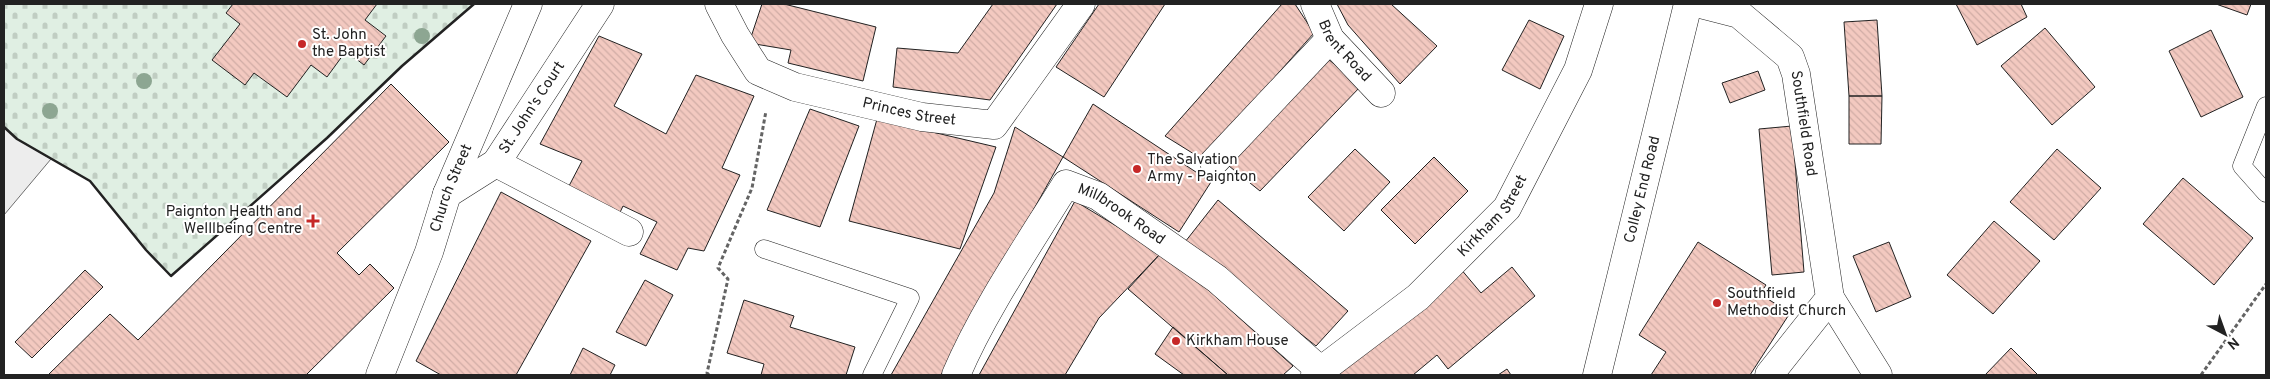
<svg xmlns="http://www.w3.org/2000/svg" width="2270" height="379" viewBox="0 0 2270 379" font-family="Overpass,sans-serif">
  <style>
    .cemetery { fill: url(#cemetery-stones); stroke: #6f6f6f }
    .parking { fill: #ededed; stroke: #6f6f6f }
    .building { fill: url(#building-back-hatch); stroke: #222 }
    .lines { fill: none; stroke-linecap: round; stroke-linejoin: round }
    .lane-casing { stroke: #222; stroke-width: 19 }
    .street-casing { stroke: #222; stroke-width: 29 }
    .secondary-casing { stroke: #222; stroke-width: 29 }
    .path { stroke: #646464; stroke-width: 3; stroke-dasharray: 4 2.5; stroke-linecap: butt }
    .lane { stroke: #fff; stroke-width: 18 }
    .street { stroke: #fff; stroke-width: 28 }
    .secondary { stroke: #fff; stroke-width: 28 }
    .wall { stroke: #222; stroke-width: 2.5 }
    .tree { fill: #8da692 }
    .poi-dot { fill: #c62828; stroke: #fff; stroke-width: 2 }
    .labels { text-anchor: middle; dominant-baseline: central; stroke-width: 4; stroke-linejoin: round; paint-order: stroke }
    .poi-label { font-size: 15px; fill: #222; stroke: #fff; text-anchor: start }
    .street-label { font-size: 15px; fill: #222; stroke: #fff }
  </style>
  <defs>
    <pattern id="cemetery-stones" width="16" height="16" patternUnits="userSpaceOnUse" patternTransform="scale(1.25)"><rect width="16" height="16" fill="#e0efe3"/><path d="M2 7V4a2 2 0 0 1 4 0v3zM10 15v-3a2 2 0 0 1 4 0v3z" fill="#c0cdc2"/></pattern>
    <pattern id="building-back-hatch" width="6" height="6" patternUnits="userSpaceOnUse" patternTransform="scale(1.25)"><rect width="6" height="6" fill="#f3c9c0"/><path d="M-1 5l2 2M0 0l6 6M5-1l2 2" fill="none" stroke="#d0aca5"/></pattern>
  </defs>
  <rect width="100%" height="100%" fill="#fff"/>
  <path class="cemetery" d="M4 4H474L402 66 327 138 171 276 146 250 90 181 17 139 4 127Z"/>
  <path class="parking" d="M4 127 17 139 51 159 4 215Z"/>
  <path class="building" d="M233 4H377L365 20 386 36 364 65 346 51 327 77 311 65 287 97 254 73 245 85 212 60 240 24 226 13Z
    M762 4H784L876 27 863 81 788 63 791 50 749 43Z
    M993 4H1057L990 100 893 87 897 48 958 53Z
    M1099 4H1165L1104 97 1056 67Z
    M1282 4H1295L1314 33 1202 159 1165 136Z
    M1337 4H1391L1437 46 1400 84 1348 25Z
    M1956 4H2021L2027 17 1977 45Z
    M2216 4H2251L2247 15Z
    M1529 20 1564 36 1540 89 1502 70Z
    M1877 20 1882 96H1849L1844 22Z
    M2045 28 2095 87 2052 125 2001 66Z
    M2211 30 2243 97 2201 117 2169 51Z
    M599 36 642 54 614 106 666 134 696 75 754 96 722 168 740 175 704 251 688 248 677 270 640 254 657 222 623 206 609 236 557 209 582 161 540 144Z
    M1328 59 1361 86 1260 191 1229 166Z
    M1758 71 1765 90 1730 103 1722 83Z
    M391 84 449 142 337 253 359 275 370 264 394 288 306 375H48L110 314 138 340Z
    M1849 96H1882L1881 144H1849Z
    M1093 104 1211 182 1179 232 1063 157Z
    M810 109 859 126 820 227 767 210Z
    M877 119 996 147 960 249 849 221Z
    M1792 126 1804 272 1772 275 1759 129Z
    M1015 127 1063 157 941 375H891L994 193Z
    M1355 149 1390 182 1344 231 1308 197Z
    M2057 149 2101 188 2054 240 2010 202Z
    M1434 157 1468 191 1415 244 1381 210Z
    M2183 178 2253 238 2214 285 2143 224Z
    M501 192 591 241 516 375H441L416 361Z
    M1218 200 1348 311 1316 346 1185 242Z
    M1075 201 1161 253 1099 318 1065 375H979Z
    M1994 221 2040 261 1993 314 1947 275Z
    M1698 242 1766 285 1760 294 1790 313 1750 375H1651L1666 352 1639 335Z
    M1889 242 1911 297 1876 312 1853 256Z
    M1161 253 1205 287 1293 366 1283 375H1228L1128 289Z
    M1512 267 1535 296 1448 369 1437 355 1413 375H1331L1460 268 1481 293Z
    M85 270 103 287 32 358 15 342Z
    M645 280 673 295 646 346 616 332Z
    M744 300 794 316 790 327 855 347 846 375H761L764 364 727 353Z
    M1173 327 1228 375H1184L1155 354Z
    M583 348 615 365 610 375H570Z
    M2011 348 2038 375H1985Z
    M1507 369 1511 375H1498Z"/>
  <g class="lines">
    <g class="lane-casing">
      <path id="lane" d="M2266 106 2242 166 2266 193
        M764 249 910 298 872 375"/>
    </g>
    <g class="street-casing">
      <g id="street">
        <path id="s1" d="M719 4 735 35 758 71 795 87 922 117 994 125 1081 4"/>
        <path id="s2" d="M1315 4 1330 39 1381 93"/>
        <path d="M1214 162 1330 39"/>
        <path d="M496 163 629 232"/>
        <path id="s3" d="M447 194 496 163 600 4"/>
        <path id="s4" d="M380 375 429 252 447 194 528 4"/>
        <path id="s5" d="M956 375C983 311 1029 244 1066 184L1098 196 1217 279 1320 370"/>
        <path id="s6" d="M1315 375 1418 297 1507 208 1578 70 1599 4"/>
      </g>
    </g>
    <g class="secondary-casing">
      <g id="secondary">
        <path id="s7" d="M1700 4 1739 14 1790 57 1796 74 1830 298 1769 375"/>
        <path d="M1830 298 1878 375"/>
        <path id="s8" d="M1597 375 1688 4"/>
      </g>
    </g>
    <path class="path" d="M709 375 707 373 728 279 718 268 752 188 766 111
      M2201 375 2266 284"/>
    <use href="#lane" class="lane"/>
    <use href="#street" class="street"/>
    <use href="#secondary" class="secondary"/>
    <path class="wall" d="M4 127 17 139 90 181 146 250 171 276 327 138 402 66 474 4"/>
  </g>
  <g class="tree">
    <circle cx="422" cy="36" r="8"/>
    <circle cx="144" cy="81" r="8"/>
    <circle cx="50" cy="111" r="8"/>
  </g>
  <g class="poi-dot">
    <circle cx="302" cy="44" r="5"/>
    <circle cx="1137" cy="169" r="5"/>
    <path d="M310.5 213.5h5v5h5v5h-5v5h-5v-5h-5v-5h5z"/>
    <circle cx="1717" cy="303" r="5"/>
    <circle cx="1176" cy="341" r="5"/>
  </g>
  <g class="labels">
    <g class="poi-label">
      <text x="312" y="35">St. John<tspan x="312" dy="17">the Baptist</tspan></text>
      <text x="1147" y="160">The Salvation<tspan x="1147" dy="17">Army - Paignton</tspan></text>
      <text x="302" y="212" text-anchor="end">Paignton Health and<tspan x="302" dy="17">Welllbeing Centre</tspan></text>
      <text x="1727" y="294">Southfield<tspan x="1727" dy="17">Methodist Church</tspan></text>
      <text x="1186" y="341">Kirkham House</text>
    </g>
    <g class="street-label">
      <text stroke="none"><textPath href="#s2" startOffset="56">Brent Road</textPath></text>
      <text stroke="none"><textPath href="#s3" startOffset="124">St. John's Court</textPath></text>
      <text stroke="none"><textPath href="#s1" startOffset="235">Princes Street</textPath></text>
      <text stroke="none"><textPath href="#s7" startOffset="175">Southfield Road</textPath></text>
      <text stroke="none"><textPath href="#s4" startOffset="200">Church Street</textPath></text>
      <text stroke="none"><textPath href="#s8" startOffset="191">Colley End Road</textPath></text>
      <text stroke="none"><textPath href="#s6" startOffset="240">Kirkham Street</textPath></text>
      <text stroke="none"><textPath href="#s5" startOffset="284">Millbrook Road</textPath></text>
    </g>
  </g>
  <rect width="2270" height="379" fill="none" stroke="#222222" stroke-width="10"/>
  <g transform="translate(2225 334) rotate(139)" stroke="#ffffff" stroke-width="4" paint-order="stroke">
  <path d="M0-4L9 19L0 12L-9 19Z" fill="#222222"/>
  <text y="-8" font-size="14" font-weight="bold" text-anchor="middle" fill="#222222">N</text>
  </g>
</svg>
